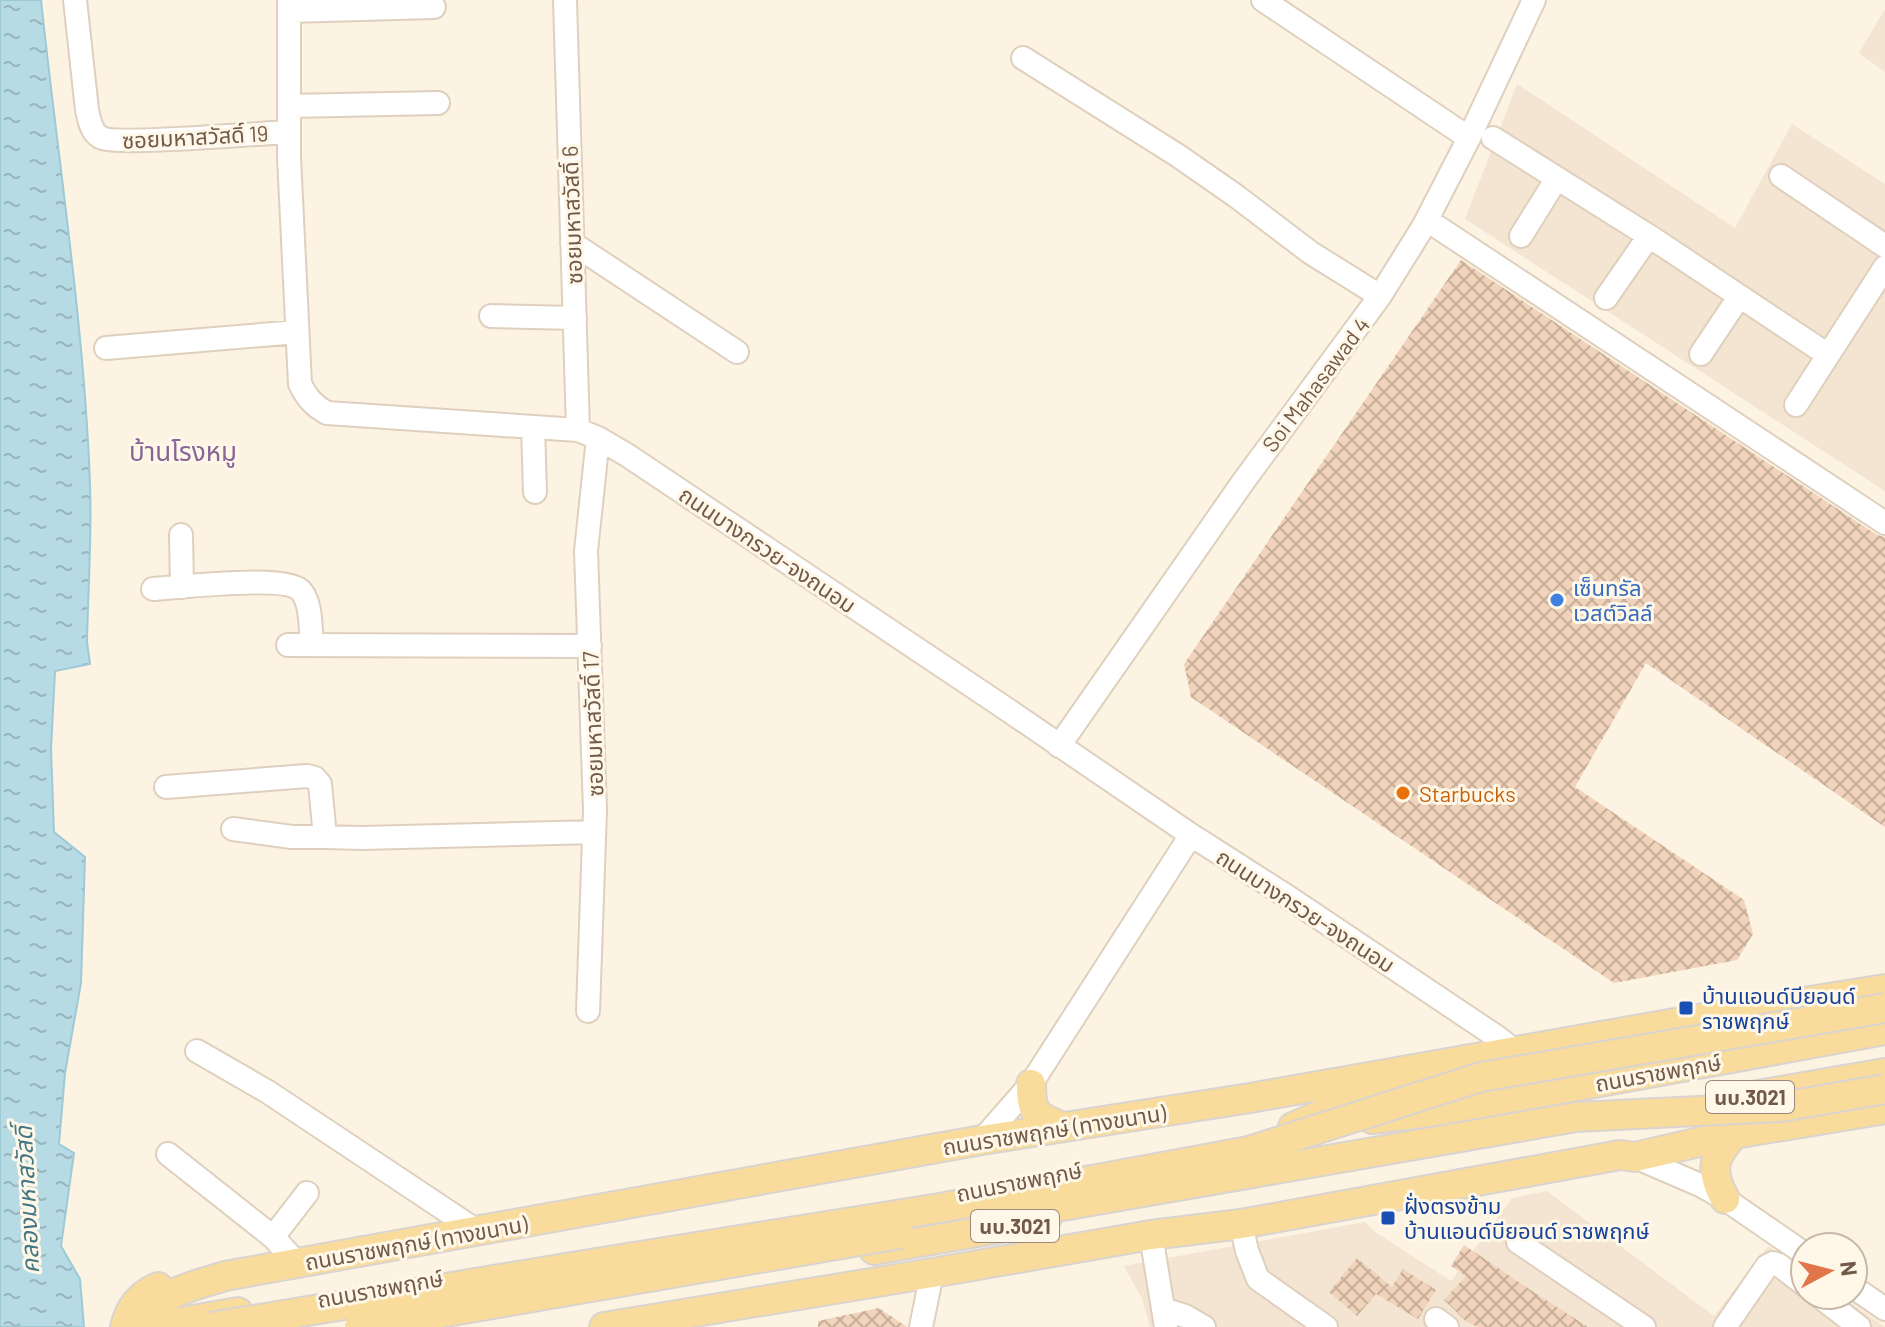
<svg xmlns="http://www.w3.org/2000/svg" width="1885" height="1327" viewBox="0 0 1885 1327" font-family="Barlow,'Noto Sans Thai',sans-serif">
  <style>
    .residential { fill: #f3e5d1 }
    .water { fill: url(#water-ripples); stroke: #9ecad6; stroke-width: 2 }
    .building { fill: url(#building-cross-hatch) }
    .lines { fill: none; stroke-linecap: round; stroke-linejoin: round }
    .minor-casing { stroke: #dfd0be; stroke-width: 26 }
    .major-casing { stroke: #dad4d0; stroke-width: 32 }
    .minor { stroke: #fff; stroke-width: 22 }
    .major { stroke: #f9dc9c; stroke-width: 28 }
    .major-bridge-casing { stroke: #dad4d0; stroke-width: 32; stroke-linecap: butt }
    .major-bridge { stroke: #f9dc9c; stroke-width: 28 }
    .shop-dot { fill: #3f7fe0; stroke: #fff7e8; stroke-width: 3 }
    .food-dot { fill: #e8710a; stroke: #fff7e8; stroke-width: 3 }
    .transit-dot { fill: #1a4fb4; stroke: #fff7e8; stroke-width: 3 }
    .labels { text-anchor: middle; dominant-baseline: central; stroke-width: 6; stroke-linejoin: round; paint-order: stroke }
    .shield { fill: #fff7e8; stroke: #9c8979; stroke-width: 2 }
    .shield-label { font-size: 20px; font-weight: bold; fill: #725a49 }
    .street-label { font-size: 22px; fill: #725a49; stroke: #fff7e8 }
    .shop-label { font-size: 22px; fill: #366cbe; stroke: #fff7e8; text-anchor: start }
    .food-label { font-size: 22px; fill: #c56008; stroke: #fff7e8; text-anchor: start }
    .transit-label { font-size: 22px; fill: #164399; stroke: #fff7e8; text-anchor: start }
    .water-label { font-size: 24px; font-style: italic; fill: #447785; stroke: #fff7e8 }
    .quarter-label { font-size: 26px; fill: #886596; stroke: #fff7e8 }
  </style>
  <defs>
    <pattern id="water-ripples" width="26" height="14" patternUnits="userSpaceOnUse" patternTransform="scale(2)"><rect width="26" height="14" fill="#b7dbe4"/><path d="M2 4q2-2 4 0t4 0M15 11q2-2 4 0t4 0" fill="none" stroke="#99b5bb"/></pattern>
    <pattern id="building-cross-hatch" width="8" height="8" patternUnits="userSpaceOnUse" patternTransform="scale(2)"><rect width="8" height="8" fill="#f0d3ba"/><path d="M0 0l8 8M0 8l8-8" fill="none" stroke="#c7ae99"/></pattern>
  </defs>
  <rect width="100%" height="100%" fill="#fcf3e2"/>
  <path class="residential" d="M1885 9V72L1859 53Z
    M1517 84 1735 228 1792 124 1885 184V491L1465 219Z
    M1547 1191 1714 1316 1768 1246 1805 1271V1295H1840L1885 1327H1150L1142 1299 1124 1266 1365 1222 1375 1232 1451 1281 1512 1198Z"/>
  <path class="water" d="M0 0H41C58 161 84 322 90 484 92 537 88 590 87 642L90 664 55 671 51 749 54 832 85 857 81 983 65 1073 59 1144 74 1153 61 1246 80 1279 84 1327H0Z"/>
  <path class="building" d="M1461 260 1877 535 1885 537V827L1646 663 1575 787 1744 900 1753 934 1737 960 1614 983 1191 697 1184 664Z
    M1464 1245 1535 1293 1588 1327H1478L1466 1321 1444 1300 1466 1276 1451 1266Z
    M1357 1258 1392 1287 1403 1269 1436 1290 1418 1319 1376 1294 1357 1316 1329 1292Z
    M879 1308 907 1327H818V1321Z"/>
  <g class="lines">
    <g class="minor-casing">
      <path id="minor" d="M75 0 87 110C89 119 91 132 100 137 113 146 262 133 289 132
        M289 0V157L300 384C307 398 314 406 327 413L578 430 598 438 627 455 1002 706 1191 835 1288 897 1497 1037 1516 1052
        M565 0 578 430
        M1263 0 1469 138
        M289 11 434 7
        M1023 58 1177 155 1236 196 1311 253 1380 296
        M289 106 438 103
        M1493 138 1649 236 1828 355
        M1781 176 1885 246
        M1427 220 1885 523
        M1521 236 1557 178
        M572 243 737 352
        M1606 298 1649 236
        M491 316 575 318
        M106 348 297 332
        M1701 354 1739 297
        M1796 405 1885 267
        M533 427 535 492
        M181 535 182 587
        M153 589C180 587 284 575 300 590 312 602 310 628 312 644
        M288 645 590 646
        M1059 746 1243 482 1380 296 1423 227 1469 138 1534 0
        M166 787 307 776 315 778 320 784 325 837 362 838 594 832
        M233 829 292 837H325
        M588 1011 595 810 586 551 598 438
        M197 1051 268 1092 477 1231
        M982 1140 1031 1084 1191 835
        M168 1154 273 1237 297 1263
        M1635 1157 1700 1185 1725 1199 1805 1254
        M1241 1224 1247 1251 1258 1279 1326 1327
        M1151 1235 1166 1327
        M273 1237 307 1193
        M1518 1242 1644 1327
        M1853 1287 1885 1309
        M1818 1295 1859 1327
        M1163 1309 1185 1316 1204 1327
        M1436 1319 1447 1327
        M921 1327 932 1273
        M1725 1327 1767 1266 1773 1263 1779 1265 1805 1285"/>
    </g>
    <g class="major-casing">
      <path id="major" d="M1031 1084C1031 1114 1036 1116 1063 1127
        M1729 1100 1885 1073
        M1372 1119 1440 1111 1885 1030
        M1293 1127 1386 1085
        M1725 1199C1709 1170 1713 1158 1734 1134
        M874 1250 1046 1220
        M125 1327C130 1307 139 1296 158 1287
        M149 1327C149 1324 149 1317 150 1314 160 1292 204 1283 225 1276L982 1140 1250 1098 1692 1020 1885 989
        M153 1327 238 1312
        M604 1327 932 1273 1151 1235 1241 1224 1620 1155 1635 1157 1734 1134 1885 1109"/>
    </g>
    <use href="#minor" class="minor"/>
    <use href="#major" class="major"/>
    <g class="major-bridge-casing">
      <path id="major-bridge" d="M1016 1214 1576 1117 1781 1107 1885 1089
        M211 1327 584 1265 940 1208 1249 1151 1481 1077 1885 1008
        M359 1327 900 1234"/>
    </g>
    <use href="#major-bridge" class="major-bridge"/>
  </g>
  <circle class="shop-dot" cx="1557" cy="600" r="8"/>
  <circle class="food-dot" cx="1403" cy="793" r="8"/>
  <g class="transit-dot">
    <rect x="1678" y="1000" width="16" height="16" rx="4"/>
    <rect x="1380" y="1210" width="16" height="16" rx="4"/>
  </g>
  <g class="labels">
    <g class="shield">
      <rect x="1706" y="1081" width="88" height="32" rx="6"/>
      <rect x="971" y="1210" width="88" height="32" rx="6"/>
    </g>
    <g class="shield-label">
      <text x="1750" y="1097">นบ.3021</text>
      <text x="1015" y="1226">นบ.3021</text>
    </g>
    <g class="street-label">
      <text transform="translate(195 136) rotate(-3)">ซอยมหาสวัสดิ์ 19</text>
      <text transform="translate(571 215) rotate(-92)">ซอยมหาสวัสดิ์ 6</text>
      <text transform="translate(1315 384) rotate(-53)">Soi Mahasawad 4</text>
      <text transform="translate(768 549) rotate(34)">ถนนบางกรวย-จงถนอม</text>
      <text transform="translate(592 724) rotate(-92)">ซอยมหาสวัสดิ์ 17</text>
      <text transform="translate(1306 910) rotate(33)">ถนนบางกรวย-จงถนอม</text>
      <text transform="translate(1658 1072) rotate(-10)">ถนนราชพฤกษ์</text>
      <text transform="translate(1054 1129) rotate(-9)">ถนนราชพฤกษ์ (ทางขนาน)</text>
      <text transform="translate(1019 1181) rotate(-11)">ถนนราชพฤกษ์</text>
      <text transform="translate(416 1242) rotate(-10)">ถนนราชพฤกษ์ (ทางขนาน)</text>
      <text transform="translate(380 1288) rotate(-10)">ถนนราชพฤกษ์</text>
    </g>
    <g class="shop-label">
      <text x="1573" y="587">เซ็นทรัล<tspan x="1573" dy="25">เวสต์วิลล์</tspan></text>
    </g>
    <g class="food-label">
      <text x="1419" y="793">Starbucks</text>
    </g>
    <g class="transit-label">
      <text x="1702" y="995">บ้านแอนด์บียอนด์<tspan x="1702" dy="25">ราชพฤกษ์</tspan></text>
      <text x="1404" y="1205">ฝั่งตรงข้าม<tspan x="1404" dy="25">บ้านแอนด์บียอนด์ ราชพฤกษ์</tspan></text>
    </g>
    <g class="water-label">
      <text transform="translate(26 1200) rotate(-93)">คลองมหาสวัสดิ์</text>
    </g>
    <g class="quarter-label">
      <text x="183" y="450">บ้านโรงหมู</text>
    </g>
  </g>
  <g transform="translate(1829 1271) rotate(83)"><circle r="38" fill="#fff7e8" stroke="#c7b8a8" stroke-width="2"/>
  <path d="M0-6L14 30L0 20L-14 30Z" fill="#e3754a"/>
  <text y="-12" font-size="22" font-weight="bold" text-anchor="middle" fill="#725a49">N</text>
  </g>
</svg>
